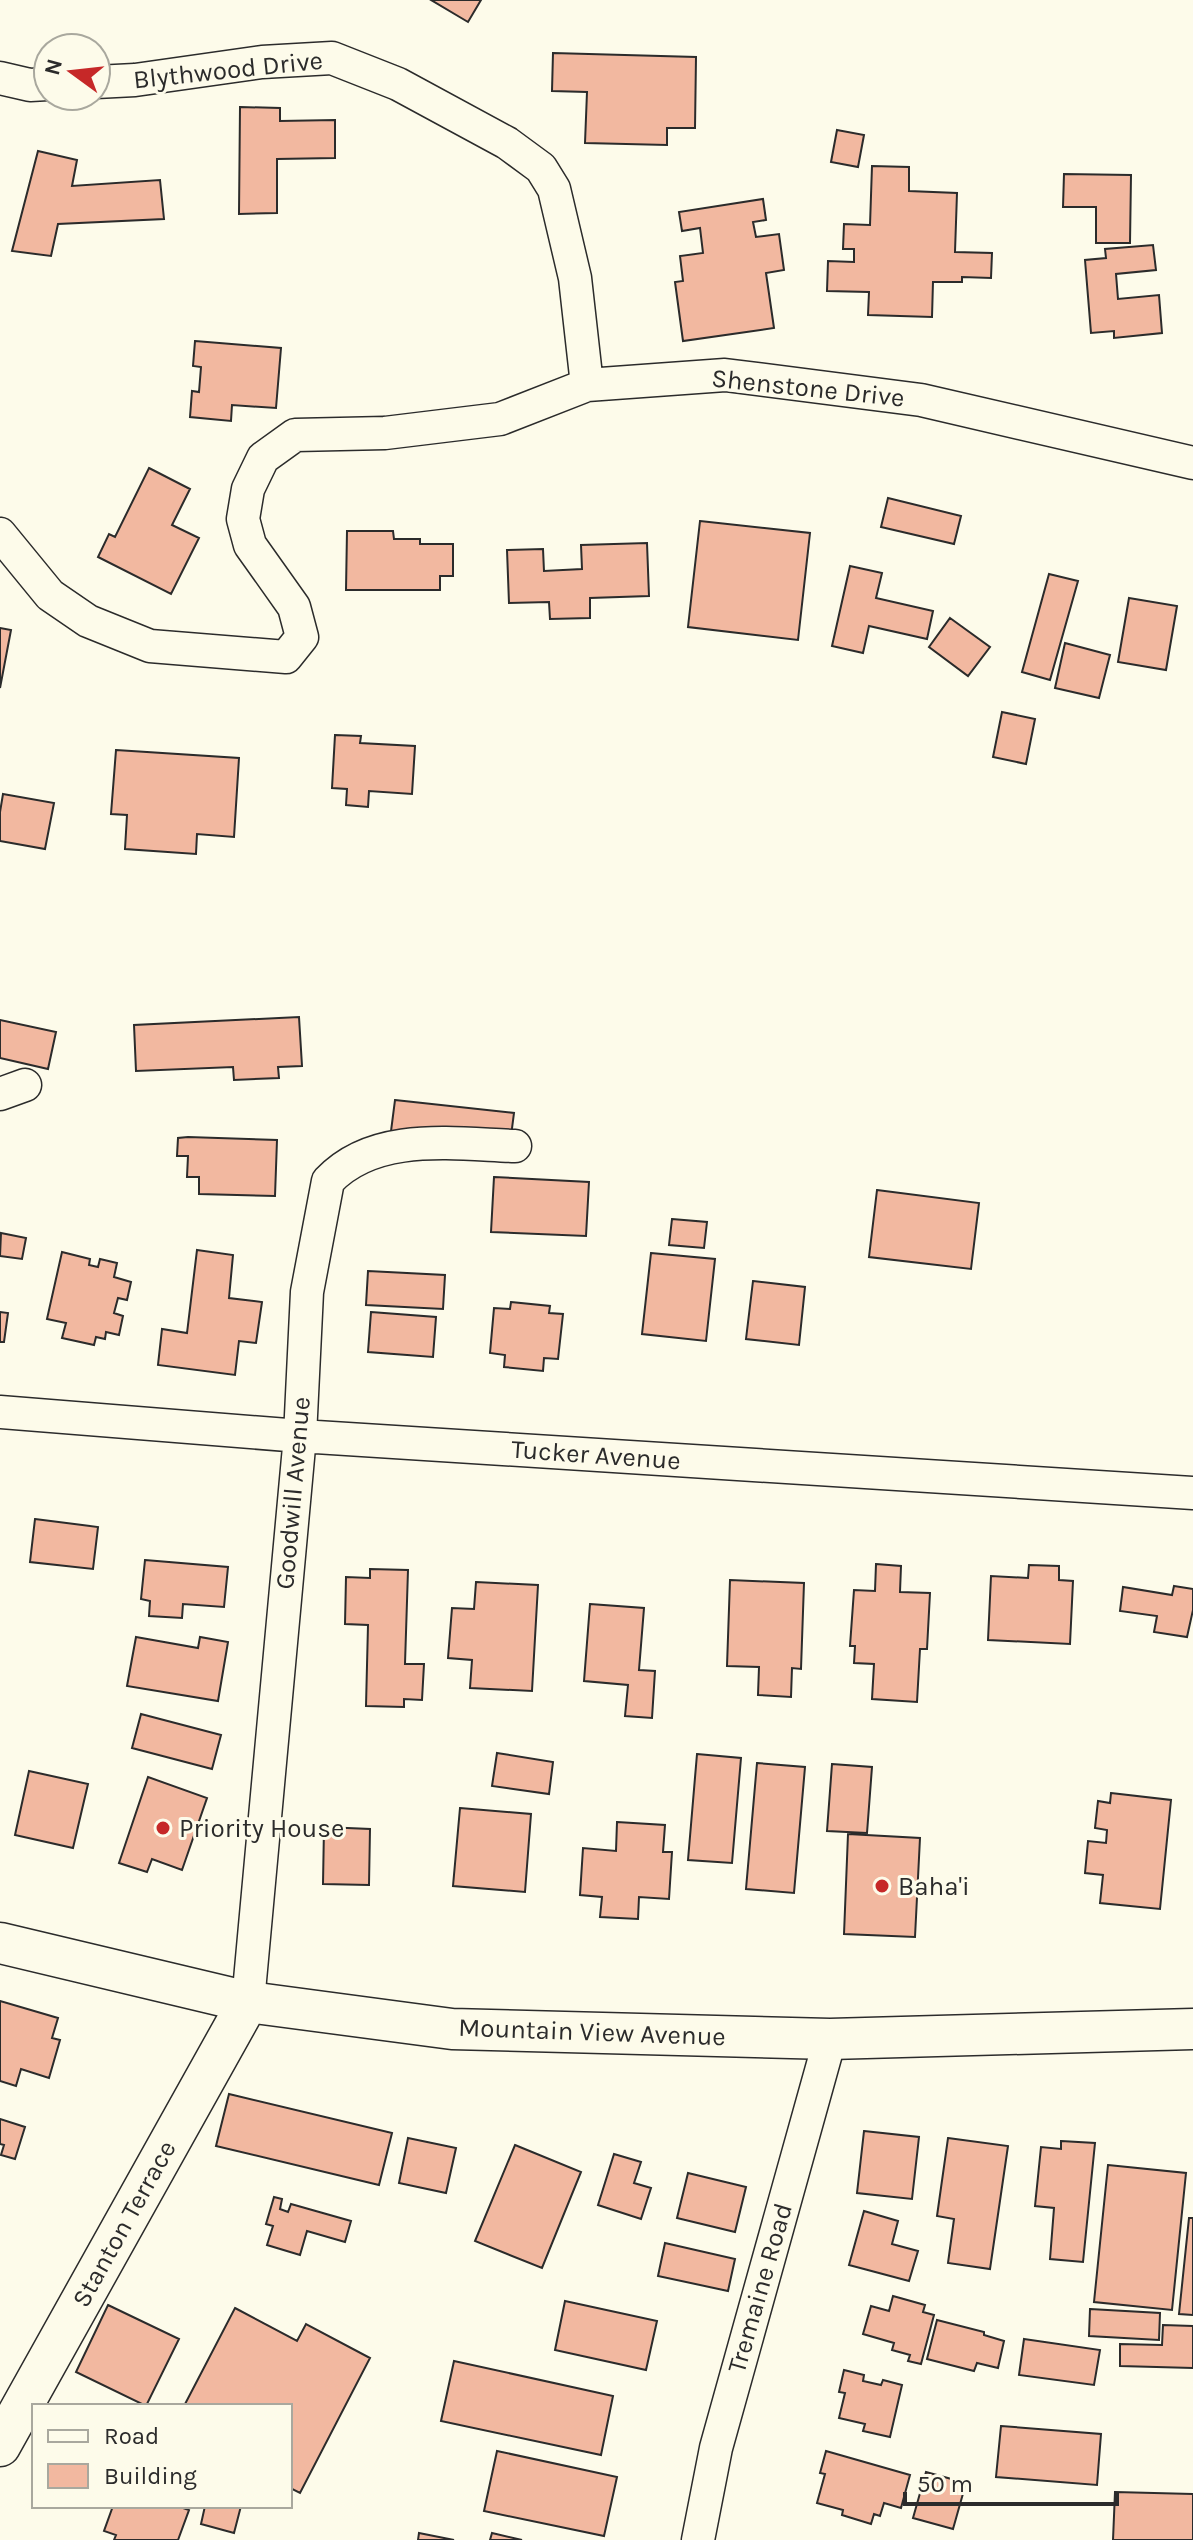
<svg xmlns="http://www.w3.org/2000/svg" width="1193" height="2540" viewBox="0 0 1193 2540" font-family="Karla,sans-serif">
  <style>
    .building { fill: #f2b8a0; stroke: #2b2b2b; stroke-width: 2 }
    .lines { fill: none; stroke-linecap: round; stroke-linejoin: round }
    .minor-casing { stroke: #2b2b2b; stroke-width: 35 }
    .major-casing { stroke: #2b2b2b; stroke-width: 43 }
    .minor { stroke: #fdfbea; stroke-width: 32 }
    .major { stroke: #fdfbea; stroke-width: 40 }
    .poi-dot { fill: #c62828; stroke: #fdfbea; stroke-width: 3 }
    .labels { text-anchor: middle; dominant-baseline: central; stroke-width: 6; stroke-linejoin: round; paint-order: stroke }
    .street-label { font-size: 26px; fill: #2b2b2b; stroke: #fdfbea }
    .poi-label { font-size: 26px; fill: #2b2b2b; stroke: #fdfbea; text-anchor: start }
  </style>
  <rect width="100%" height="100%" fill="#fdfbea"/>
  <path class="building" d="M431 0H481L468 22Z
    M553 53 696 57 695 128H667V145L585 143 587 92 552 91Z
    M240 107 280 108V121L335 120V158L277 159V213L239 214Z
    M837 130 864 135 858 167 831 162Z
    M38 151 77 160 72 186 160 180 164 219 58 224 51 256 12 251Z
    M872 166 909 167V191L957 193 955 252 992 253 991 278 962 277V282H933L932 317 868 315 869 292 827 291 828 261 854 262V249H843L844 224 870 225Z
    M1064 174 1131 175 1130 243H1096V207H1063Z
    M763 199 766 220 753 222 756 237 779 234 784 270 766 273 774 328 683 341 675 282 683 281 680 256 703 253 700 228 682 231 679 212Z
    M1153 245 1156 270 1116 274 1118 299 1159 295 1162 333 1114 338V331L1091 333 1085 260 1106 258 1105 249Z
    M195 341 281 348 276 408 232 405 231 421 190 417 192 391 199 392 201 367 193 366Z
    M149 468 190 489 172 525 199 538 171 594 98 557 109 534 115 537Z
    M888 498 961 516 954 544 881 527Z
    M700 521 810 533 798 640 688 627Z
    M347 531H393L394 539H420V544H453V576H440V590H346Z
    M647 543 649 596 590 598V618L550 619 549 602 509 603 507 550 543 549 544 571 582 569 581 545Z
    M850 566 882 573 876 598 933 611 927 639 869 626 863 653 832 646Z
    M1049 574 1078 581 1050 680 1022 672Z
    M1129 598 1177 606 1166 670 1118 662Z
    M950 618 990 647 968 676 929 647Z
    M0 628 11 630 0 688Z
    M1065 643 1110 655 1099 698 1055 688Z
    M1002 712 1035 719 1026 764 993 757Z
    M335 735 361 736 360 743 415 746 412 794 369 791 368 807 346 805 347 789 332 788Z
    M116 750 239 758 234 837 197 834 196 854 125 849 127 815 111 814Z
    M3 794 54 803 45 849 0 841V812Z
    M299 1017 302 1066 278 1067 279 1078 234 1080 233 1067 136 1071 134 1025Z
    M0 1020 56 1032 48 1069 0 1058Z
    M395 1100 514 1113 510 1144 391 1131Z
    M188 1137 277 1140 275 1196 199 1194V1177H187L188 1156H177L178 1138Z
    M494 1177 589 1182 586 1236 491 1232Z
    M877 1190 979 1203 971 1269 869 1257Z
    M672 1219 707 1222 704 1248 669 1245Z
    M1 1233 26 1238 22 1259 0 1256Z
    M197 1250 233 1255 229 1298 262 1302 256 1343 239 1341 235 1375 158 1365 162 1329 187 1333Z
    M62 1252 90 1259 89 1265 98 1267 100 1259 117 1263 114 1277 131 1282 127 1300 118 1298 114 1313 123 1316 119 1335 106 1332 105 1339 96 1337 94 1345 62 1338 66 1323 47 1319Z
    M651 1253 715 1259 706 1341 642 1334Z
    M368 1271 445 1275 443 1309 366 1305Z
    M753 1281 805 1287 799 1345 746 1339Z
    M511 1302 550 1306 549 1313 563 1314 558 1359 544 1358 543 1371 504 1367 505 1355 490 1353 494 1308 510 1309Z
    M0 1312 8 1313 4 1342H0Z
    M371 1312 436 1317 433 1357 368 1352Z
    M35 1519 98 1527 93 1569 30 1562Z
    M145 1560 228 1567 224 1607 183 1604 182 1618 149 1616 150 1601 141 1599Z
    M876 1564 901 1566 900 1592 930 1593 927 1649H920L917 1702 872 1699 874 1664 854 1663 855 1646H850L854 1590 875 1591Z
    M1029 1565 1059 1566V1580L1073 1581 1070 1644 988 1640 991 1576 1028 1578Z
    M370 1569 408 1570 405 1664H424L422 1700 404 1699V1707L366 1706 368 1625 345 1624 346 1577 370 1578Z
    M730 1580 804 1583 801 1669 792 1668 791 1697 758 1695 759 1667 727 1666Z
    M476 1582 538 1585 532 1691 470 1688 472 1660 448 1658 452 1608 474 1609Z
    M1174 1586 1193 1589V1610L1187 1637 1154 1632 1157 1616 1120 1611 1123 1587 1172 1595Z
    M590 1604 644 1608 639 1670 655 1671 652 1718 625 1716 628 1685 584 1681Z
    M136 1637 198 1648 200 1637 228 1642 218 1701 127 1686Z
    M141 1714 221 1735 212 1769 132 1748Z
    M497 1753 553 1762 549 1794 492 1786Z
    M697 1754 741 1758 732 1863 688 1860Z
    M757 1763 805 1767 794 1893 746 1889Z
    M832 1764 872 1767 867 1833 827 1831Z
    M29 1771 88 1784 73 1848 15 1835Z
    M148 1777 207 1798 182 1870 152 1859 147 1872 119 1863Z
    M1111 1793 1171 1800 1160 1909 1100 1903 1103 1875 1085 1873 1088 1841 1106 1843 1107 1830 1095 1828 1098 1801 1110 1803Z
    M460 1808 531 1814 525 1892 453 1886Z
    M617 1822 665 1825 663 1852H672L669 1899 639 1897 638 1919 600 1917 602 1897 580 1895 583 1848 616 1851Z
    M324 1827 370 1829 369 1885 323 1884Z
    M848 1834 920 1838 915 1937 844 1934Z
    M0 2001 58 2018 52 2038 60 2040 49 2078 21 2069 16 2086 0 2081Z
    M229 2094 392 2133 379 2185 216 2146Z
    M0 2119 25 2127 15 2159 1 2155 4 2145 0 2144Z
    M864 2131 919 2137 912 2199 857 2193Z
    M408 2138 456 2148 446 2193 399 2183Z
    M948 2138 1008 2146 990 2269 948 2263 954 2219 937 2216Z
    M1061 2141 1095 2143 1083 2262 1050 2259 1054 2208 1035 2206 1041 2147 1061 2149Z
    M515 2145 581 2172 542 2268 475 2241Z
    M614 2154 641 2162 634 2183 651 2188 641 2219 598 2205Z
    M1108 2165 1186 2173 1172 2310 1094 2302Z
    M688 2173 746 2187 735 2232 677 2218Z
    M274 2197 282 2199 280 2209 288 2212 291 2204 351 2221 345 2242 307 2231 300 2255 267 2245 273 2226 266 2224Z
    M864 2211 898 2221 892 2244 918 2251 909 2281 849 2265Z
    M1189 2218H1193V2315L1179 2314Z
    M665 2243 735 2259 728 2291 658 2276Z
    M893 2296 925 2305 923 2312 934 2315 921 2364 908 2361 910 2355 892 2350 894 2343 863 2334 871 2306 889 2311Z
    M565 2301 657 2321 646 2370 555 2350Z
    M108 2305 179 2339 146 2406 76 2372Z
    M235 2308 297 2341 306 2324 370 2358 300 2493 290 2488V2406H184Z
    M1090 2309 1160 2313 1159 2340 1089 2336Z
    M937 2320 984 2332V2335L1004 2341 998 2368 977 2363 974 2371 927 2359Z
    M1163 2325 1193 2326V2368L1120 2366V2344L1162 2345Z
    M1024 2339 1100 2350 1094 2385 1019 2375Z
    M454 2361 613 2396 601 2455 441 2421Z
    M844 2370 864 2375 863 2381 881 2385 883 2380 902 2385 890 2437 863 2431 865 2424 839 2418 845 2393 839 2392Z
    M1001 2426 1101 2434 1097 2485 996 2477Z
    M497 2451 617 2477 604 2536 484 2511Z
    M826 2451 910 2475 901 2508 884 2503 880 2516 874 2514 871 2524 842 2515 843 2510 817 2503 825 2474 820 2473Z
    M926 2472 966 2483 953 2529 913 2518Z
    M1115 2492 1193 2494V2540H1113Z
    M113 2506H177L189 2510 178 2540H114L116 2535 104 2531Z
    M205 2506H241L234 2533 201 2524Z
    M419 2533 454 2540H418Z
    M492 2533 522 2540H490Z"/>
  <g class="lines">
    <g class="minor-casing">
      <path id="minor" d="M0 78 30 85 48 84
        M96 82 135 80 262 62 332 58 398 84 507 143 541 168 554 189 575 278 587 385
        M0 534 50 595 88 621 150 646 286 657 302 637 294 607 250 545 243 519 248 489 263 458 295 435 385 433 500 419 587 385 725 375 921 400 1193 463
        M0 1094 25 1085
        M0 1412 300 1436 1193 1493
        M248 2002 300 1436 307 1292 328 1181C375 1131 455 1144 515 1146
        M698 2540 716 2448 830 2039"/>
    </g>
    <g class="major-casing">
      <path id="major" d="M0 1943 248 2002 452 2029 830 2039 1193 2029
        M0 2446 248 2002"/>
    </g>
    <use href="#minor" class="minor"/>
    <use href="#major" class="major"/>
  </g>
  <g class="poi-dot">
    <circle cx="163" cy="1828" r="8"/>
    <circle cx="882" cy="1886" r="8"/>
  </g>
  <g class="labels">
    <g class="street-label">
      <text transform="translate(228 70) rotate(-6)">Blythwood Drive</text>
      <text transform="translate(808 388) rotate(6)">Shenstone Drive</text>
      <text transform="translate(596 1455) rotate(4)">Tucker Avenue</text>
      <text transform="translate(293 1493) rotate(-85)">Goodwill Avenue</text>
      <text transform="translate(592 2032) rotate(2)">Mountain View Avenue</text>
      <text transform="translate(124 2224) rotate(-61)">Stanton Terrace</text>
      <text transform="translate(760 2288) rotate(-74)">Tremaine Road</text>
    </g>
    <g class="poi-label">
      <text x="179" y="1828">Priority House</text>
      <text x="898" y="1886">Baha'i</text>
    </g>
  </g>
  <rect x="32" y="2404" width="260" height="104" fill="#fdfbea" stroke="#a9a89e" stroke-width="2"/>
  <rect x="48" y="2430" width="40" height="12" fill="#fdfbea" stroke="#a9a89e" stroke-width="2"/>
  <text x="104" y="2444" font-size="24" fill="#2b2b2b">Road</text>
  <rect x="48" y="2464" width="40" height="24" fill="#f2b8a0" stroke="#a9a89e" stroke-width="2"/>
  <text x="104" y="2484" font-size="24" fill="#2b2b2b">Building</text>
  <g transform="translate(72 72) rotate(285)"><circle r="38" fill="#fdfbea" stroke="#a9a89e" stroke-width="2"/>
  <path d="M0-6L14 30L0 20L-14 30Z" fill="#c62828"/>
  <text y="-12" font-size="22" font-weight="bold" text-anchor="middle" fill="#2b2b2b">N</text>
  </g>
  <path d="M905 2492v12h212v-12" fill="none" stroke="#2b2b2b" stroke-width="4"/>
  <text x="917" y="2492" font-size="24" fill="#2b2b2b" stroke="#fdfbea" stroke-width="6" paint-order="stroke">50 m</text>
</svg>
